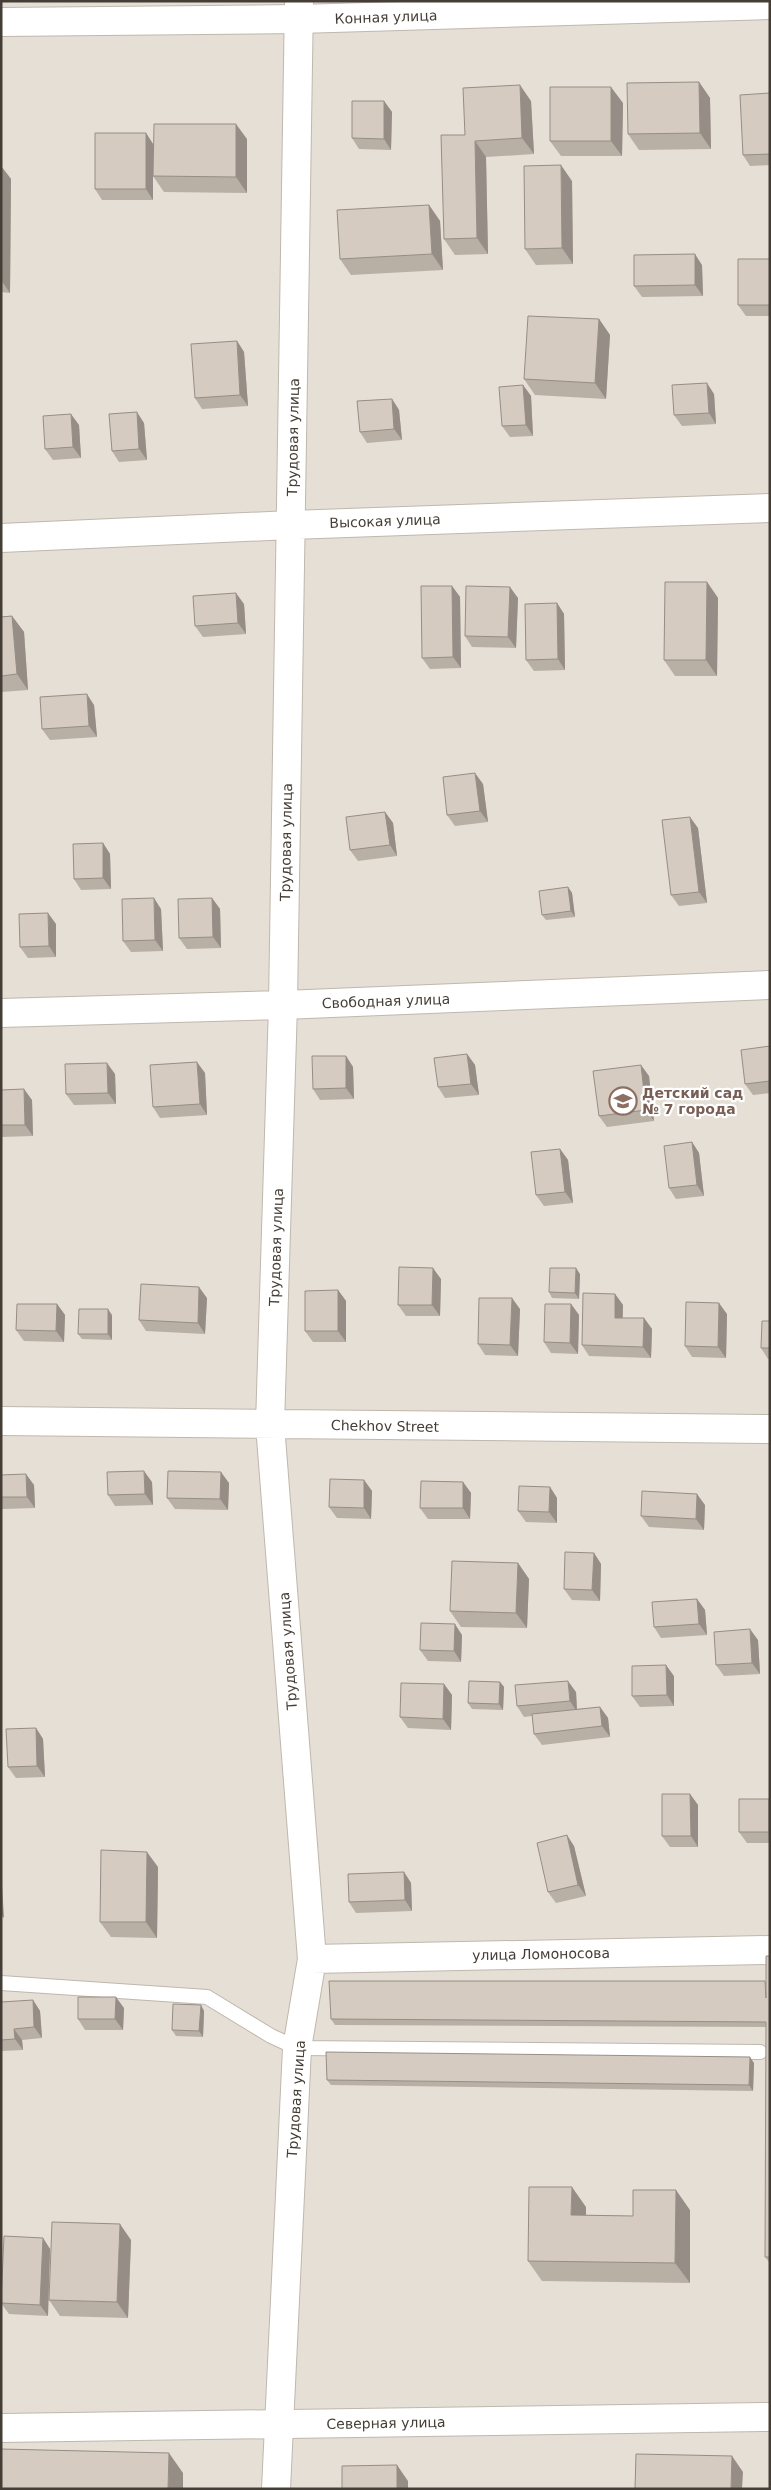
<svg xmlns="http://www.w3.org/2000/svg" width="771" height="2490" viewBox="0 0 771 2490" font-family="'DejaVu Sans',sans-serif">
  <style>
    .residential { fill: #e6dfd5 }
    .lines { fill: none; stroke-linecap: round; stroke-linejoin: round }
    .service-casing { stroke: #c0b7ad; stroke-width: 16 }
    .minor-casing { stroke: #c0b7ad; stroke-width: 30 }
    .tertiary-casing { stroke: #c0b7ad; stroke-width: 30 }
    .service { stroke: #fff; stroke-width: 14 }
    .minor { stroke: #fff; stroke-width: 28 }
    .tertiary { stroke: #fff; stroke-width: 28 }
    .wall { fill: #b8afa5 }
    .shaded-wall { fill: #968e86 }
    .building { fill: #d6cbc0; stroke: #968e86 }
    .labels { text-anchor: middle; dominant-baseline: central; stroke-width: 4.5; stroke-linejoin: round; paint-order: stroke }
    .street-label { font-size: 14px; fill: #453e36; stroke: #fff }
    .education-label { font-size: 14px; font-weight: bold; fill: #785e54; stroke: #fff; text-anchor: start }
  </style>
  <rect width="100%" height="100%" fill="#f2eee7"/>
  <path class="residential" d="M1 1H770V2489H1Z"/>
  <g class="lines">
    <g class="service-casing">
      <path id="service" d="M1 1983 207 1997 271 2036 297 2048 760 2052"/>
    </g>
    <g class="minor-casing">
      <path id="minor" d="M1 538 291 525 770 508
        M1 1013 283 1005 770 985
        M1 1421 770 1429
        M312 1959 770 1950
        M276 2489 297 2048 312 1959 270 1425 283 1005 299 1"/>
    </g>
    <g class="tertiary-casing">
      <path id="tertiary" d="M1 22 299 19 770 5
        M1 2428 770 2417"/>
    </g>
    <use href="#service" class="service"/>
    <use href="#minor" class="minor"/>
    <use href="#tertiary" class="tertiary"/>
  </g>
  <path class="wall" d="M699 82 710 98 711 149 639 150 628 134Z
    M770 93V165L750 166 743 155Z
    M384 101 392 112 391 150 359 149 352 138Z
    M531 101 534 154 486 157 488 254 455 255 444 239 465 135Z
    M623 103 622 156H561L550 141Z
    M146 133 153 144 247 139V193L164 192 153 176V200H102L95 189Z
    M1 166 11 179 10 293 1 292Z
    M572 181 573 264 536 265 525 249Z
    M429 205 440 221 443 270 351 275 340 259Z
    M770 259V316H746L738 305Z
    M702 265 703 296 642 297 634 286Z
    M599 319 610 335 606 399 535 395 524 379Z
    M237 341 244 352 248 406 202 409 195 398Z
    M523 385 531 396 533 436 510 437 502 426Z
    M714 394 716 424 682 426 674 415Z
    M392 399 399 410 402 440 367 443 360 432Z
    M144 423 147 460 119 462 112 451Z
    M79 425 81 458 53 460 45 449Z
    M707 582 718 598 717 676H675L664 660Z
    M452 586 460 597 461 668 430 669 422 658Z
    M518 598 516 648 472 647 465 636Z
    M557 603 564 614 565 670 534 671 526 660Z
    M244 604 246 634 203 637 195 626Z
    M12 616 24 632 28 690 1 692V617Z
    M94 705 97 737 50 740 42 729Z
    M483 784 488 822 455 826 447 815Z
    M385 812 393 823 397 856 358 861 350 850Z
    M698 828 707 903 679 906 671 895Z
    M103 843 110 854 111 889 81 890 74 879Z
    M568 887 572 893 575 917 546 920 542 915Z
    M212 898 220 909 221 948 187 949 179 938Z
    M161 909 163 951 131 952 123 941Z
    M56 924V957L28 958 20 947Z
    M770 1046V1093L753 1095 745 1084Z
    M467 1054 475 1065 479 1095 445 1098 438 1087Z
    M346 1056 353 1067 354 1099 320 1100 313 1089Z
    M205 1073 207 1115 160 1118 153 1107Z
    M115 1074 116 1104 74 1105 66 1094Z
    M649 1076 654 1121 607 1127 599 1116Z
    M1 1090 32 1100 33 1136 1 1137Z
    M692 1142 699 1153 704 1196 676 1199 669 1188Z
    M560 1149 568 1160 573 1203 544 1206 536 1195Z
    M580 1274 579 1299 552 1298 549 1292Z
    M441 1279 440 1316H406L398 1305Z
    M338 1290 346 1301V1342H313L305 1331Z
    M615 1294 623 1305V1318H644L652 1329 651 1358 589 1356 582 1345Z
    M207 1298 205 1334 146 1331 139 1320Z
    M57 1304 65 1315 64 1342 24 1341 16 1330Z
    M571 1304 579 1315 578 1354 551 1353 544 1342Z
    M520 1309 518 1356 485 1355 478 1344Z
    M727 1314 726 1358 692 1357 685 1346Z
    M112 1315V1340L82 1339 78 1334Z
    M770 1321V1359H768L761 1348Z
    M1 1475 34 1485 35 1508 2 1509Z
    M364 1480 372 1491 371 1519 337 1518 329 1507Z
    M152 1482 153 1505 115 1506 108 1495Z
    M463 1482 471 1493 470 1519H428L420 1508Z
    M229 1483 228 1510 175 1509 167 1498Z
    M550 1487 557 1498V1523L526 1522 518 1511Z
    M705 1505 704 1530 649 1527 641 1516Z
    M594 1553 601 1564 600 1601 572 1600 564 1589Z
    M518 1563 529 1579 527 1628 461 1627 450 1611Z
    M697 1599 705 1610 707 1635 661 1638 654 1627Z
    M462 1635 461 1662 428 1661 420 1650Z
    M758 1640 760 1674 724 1676 716 1665Z
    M674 1676V1706L640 1707 632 1696Z
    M500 1682 504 1687 503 1710 472 1709 468 1703Z
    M444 1684 452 1695 451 1730 408 1728 400 1717Z
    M576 1692 577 1709 600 1707 608 1718 610 1737 542 1745 534 1734 532 1716 524 1717 517 1706Z
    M36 1728 43 1739 45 1777 16 1778 8 1767Z
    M690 1794 698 1805V1847H670L662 1836Z
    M769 1799 770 1800V1843H747L739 1832Z
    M574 1846 586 1896 556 1903 548 1892Z
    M158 1867 157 1938 111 1937 100 1922Z
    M404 1872 411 1883 412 1911 356 1913 349 1902Z
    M770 1956V2262H769L765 2257 766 2027 335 2025 331 2019 766 1983Z
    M33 2000 40 2011 42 2038 22 2040 23 2050 1 2051V2002Z
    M201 2005 204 2011 203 2037 176 2036 172 2030Z
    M124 2008 123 2030H85L78 2019Z
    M754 2063 753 2091 331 2085 327 2080Z
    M586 2207V2215L633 2216 690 2210V2283L542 2281 528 2261Z
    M43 2238 50 2249 48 2316 9 2314 1 2303V2294Z
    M131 2240 128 2318 60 2316 49 2300Z"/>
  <path class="shaded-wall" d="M699 82 710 98 711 149 700 133Z
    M520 85 531 101 534 154 522 138Z
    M611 87 623 103 622 156 611 141Z
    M384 101 392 112 391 150 384 139Z
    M236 124 247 139V193L236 177Z
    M146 133 153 144V200L146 189Z
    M475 141 486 157 488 254 477 238Z
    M561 165 572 181 573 264 562 248Z
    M1 166 11 179 10 293 1 280Z
    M429 205 440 221 443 270 432 254Z
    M695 254 702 265 703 296 695 285Z
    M599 319 610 335 606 399 595 383Z
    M237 341 244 352 248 406 240 395Z
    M707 383 714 394 716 424 709 413Z
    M523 385 531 396 533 436 526 425Z
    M392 399 399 410 402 440 394 429Z
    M137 412 144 423 147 460 139 449Z
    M71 414 79 425 81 458 73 447Z
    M707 582 718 598 717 676 706 660Z
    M452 586 460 597 461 668 453 657Z
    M510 587 518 598 516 648 508 637Z
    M236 593 244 604 246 634 238 623Z
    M557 603 564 614 565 670 558 659Z
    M12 616 24 632 28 690 17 674Z
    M87 694 94 705 97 737 89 726Z
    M475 773 483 784 488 822 480 811Z
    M385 812 393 823 397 856 390 845Z
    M690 817 698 828 707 903 699 892Z
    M103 843 110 854 111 889 103 878Z
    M568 887 572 893 575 917 571 911Z
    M154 898 161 909 163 951 155 940Z
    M212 898 220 909 221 948 213 937Z
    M48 913 56 924V957L49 946Z
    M467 1054 475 1065 479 1095 471 1084Z
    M346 1056 353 1067 354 1099 346 1088Z
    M197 1062 205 1073 207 1115 200 1104Z
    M107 1063 115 1074 116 1104 108 1093Z
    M641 1065 649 1076 654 1121 646 1110Z
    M24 1089 32 1100 33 1136 25 1125Z
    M692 1142 699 1153 704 1196 697 1185Z
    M560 1149 568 1160 573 1203 565 1192Z
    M433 1268 441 1279 440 1316 432 1305Z
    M576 1268 580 1274 579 1299 575 1293Z
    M199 1287 207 1298 205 1334 198 1323Z
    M338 1290 346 1301V1342L338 1331Z
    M615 1294 623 1305 622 1329 615 1318Z
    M512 1298 520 1309 518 1356 510 1345Z
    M719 1303 727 1314 726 1358 718 1347Z
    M57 1304 65 1315 64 1342 56 1331Z
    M571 1304 579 1315 578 1354 570 1343Z
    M108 1309 112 1315V1340L108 1334Z
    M644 1318 652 1329 651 1358 643 1347Z
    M144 1471 152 1482 153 1505 145 1494Z
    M221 1472 229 1483 228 1510 220 1499Z
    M26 1474 34 1485 35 1508 27 1497Z
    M364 1480 372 1491 371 1519 364 1508Z
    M463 1482 471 1493 470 1519 463 1508Z
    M550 1487 557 1498V1523L549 1512Z
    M697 1494 705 1505 704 1530 696 1519Z
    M594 1553 601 1564 600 1601 592 1590Z
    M518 1563 529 1579 527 1628 516 1613Z
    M697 1599 705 1610 707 1635 699 1624Z
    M455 1624 462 1635 461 1662 454 1651Z
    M750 1629 758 1640 760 1674 752 1663Z
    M666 1665 674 1676V1706L667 1695Z
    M568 1681 576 1692 577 1712 570 1701Z
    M500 1682 504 1687 503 1710 499 1704Z
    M444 1684 452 1695 451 1730 443 1719Z
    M600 1707 608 1718 610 1737 602 1726Z
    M36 1728 43 1739 45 1777 37 1766Z
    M690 1794 698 1805V1847L691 1836Z
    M769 1799 770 1800V1833L769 1832Z
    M567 1835 574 1846 586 1896 578 1885Z
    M147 1852 158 1867 157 1938 146 1922Z
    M404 1872 411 1883 412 1911 405 1900Z
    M1 1885 2 1886 4 1918 1 1915Z
    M116 1997 124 2008 123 2030 115 2019Z
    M33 2000 40 2011 42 2038 34 2027Z
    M201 2005 204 2011 203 2037 199 2031Z
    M14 2029 22 2040 23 2050 15 2039Z
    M750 2057 754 2063 753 2091 749 2085Z
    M572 2187 586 2207V2235L571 2215Z
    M676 2190 690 2210V2283L675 2263Z
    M120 2224 131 2240 128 2318 117 2302Z
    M43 2238 50 2249 48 2316 40 2305Z
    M169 2453 183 2473V2489H168Z
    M732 2456 743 2472 742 2489H731Z
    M397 2465 408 2481V2489H397Z"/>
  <path class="building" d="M699 82 700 133 628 134 627 83Z
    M520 85 522 138 475 141 477 238 444 239 441 135H465L463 88Z
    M550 87H611V141H550Z
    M770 93V154L743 155 740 95Z
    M352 101H384V139L352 138Z
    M154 124H236V177L153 176Z
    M95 133H146V189H95Z
    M561 165 562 248 525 249 524 166Z
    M429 205 432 254 340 259 337 210Z
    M695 254V285L634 286V255Z
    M738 259H770V305H738Z
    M528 316 599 319 595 383 524 379Z
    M237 341 240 395 195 398 191 344Z
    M707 383 709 413 674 415 672 385Z
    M523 385 526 425 502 426 499 387Z
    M392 399 394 429 360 432 357 401Z
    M137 412 139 449 112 451 109 414Z
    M71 414 73 447 45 449 43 416Z
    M665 582H707L706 660H664Z
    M421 586H452L453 657 422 658Z
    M466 586 510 587 508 637 465 636Z
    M236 593 238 623 195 626 193 596Z
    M557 603 558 659 526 660 525 604Z
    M12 616 17 674 1 676V617Z
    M87 694 89 726 42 729 40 697Z
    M475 773 480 811 447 815 443 777Z
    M385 812 390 845 350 850 346 817Z
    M690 817 699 892 671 895 662 820Z
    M103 843V878L74 879 73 844Z
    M568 887 571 911 542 915 539 891Z
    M154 898 155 940 123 941 122 899Z
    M212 898 213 937 179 938 178 899Z
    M48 913 49 946 20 947 19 914Z
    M770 1046V1081L745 1084 741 1050Z
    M467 1054 471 1084 438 1087 434 1058Z
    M312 1056H346V1088L313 1089Z
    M197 1062 200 1104 153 1107 150 1065Z
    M107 1063 108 1093 66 1094 65 1064Z
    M641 1065 646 1110 599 1116 593 1071Z
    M24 1089 25 1125H1V1090Z
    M692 1142 697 1185 669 1188 664 1146Z
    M560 1149 565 1192 536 1195 531 1152Z
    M399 1267 433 1268 432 1305H398Z
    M550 1268H576L575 1293 549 1292Z
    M141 1284 199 1287 198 1323 139 1320Z
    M338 1290V1331H305V1291Z
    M583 1293 615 1294V1318H644L643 1347 582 1345Z
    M479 1298H512L510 1345 478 1344Z
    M686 1302 719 1303 718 1347 685 1346Z
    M17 1304H57L56 1331 16 1330Z
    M545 1304H571L570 1343 544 1342Z
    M79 1309H108V1334H78Z
    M762 1321H770V1348H761Z
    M144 1471 145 1494 108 1495 107 1472Z
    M168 1471 221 1472 220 1499 167 1498Z
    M26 1474 27 1497H1V1475Z
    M330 1479 364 1480V1508L329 1507Z
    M421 1481 463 1482V1508H420Z
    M519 1486 550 1487 549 1512 518 1511Z
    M642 1491 697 1494 696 1519 641 1516Z
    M565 1552 594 1553 592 1590 564 1589Z
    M452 1561 518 1563 516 1613 450 1611Z
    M697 1599 699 1624 654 1627 652 1602Z
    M421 1623 455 1624 454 1651 420 1650Z
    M750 1629 752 1663 716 1665 714 1632Z
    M666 1665 667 1695 632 1696V1666Z
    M469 1681 500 1682 499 1704 468 1703Z
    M568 1681 570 1701 517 1706 515 1685Z
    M401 1683 444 1684 443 1719 400 1717Z
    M600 1707 602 1726 534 1734 532 1714Z
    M36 1728 37 1766 8 1767 6 1729Z
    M662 1794H690L691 1836H662Z
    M739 1799H769V1832H739Z
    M567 1835 578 1885 548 1892 537 1843Z
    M101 1850 147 1852 146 1922H100Z
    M404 1872 405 1900 349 1902 348 1874Z
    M766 1956H770V2257H765L766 2022 331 2019 329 1981H765L766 1998Z
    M78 1997H116L115 2019H78Z
    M33 2000 34 2027 14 2029 15 2039 1 2040V2002Z
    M173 2004 201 2005 199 2031 172 2030Z
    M326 2052 750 2057 749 2085 327 2080Z
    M529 2187H572L571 2215 633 2216V2190H676L675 2263 528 2261Z
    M52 2222 120 2224 117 2302 49 2300Z
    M4 2236 43 2238 40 2305 1 2303Z
    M1 2449 169 2453 168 2489H1Z
    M636 2454 732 2456 731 2489H635Z
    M397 2465V2489H342V2466Z"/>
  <defs>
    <g id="school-ring" transform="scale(1.4375)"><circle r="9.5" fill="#fff" stroke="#8d6e63" stroke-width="1.5"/><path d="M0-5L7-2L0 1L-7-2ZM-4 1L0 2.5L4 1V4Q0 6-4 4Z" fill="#8d6e63"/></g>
  </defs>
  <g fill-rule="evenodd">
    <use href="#school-ring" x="623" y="1101"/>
  </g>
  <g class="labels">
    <g class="street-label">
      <text transform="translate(386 17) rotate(-2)">Конная улица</text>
      <text transform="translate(293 437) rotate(-89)">Трудовая улица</text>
      <text transform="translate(385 521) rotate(-2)">Высокая улица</text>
      <text transform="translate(286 842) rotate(-89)">Трудовая улица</text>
      <text transform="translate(386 1001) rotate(-2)">Свободная улица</text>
      <text transform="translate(276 1247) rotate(-88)">Трудовая улица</text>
      <text transform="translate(385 1426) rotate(1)">Chekhov Street</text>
      <text transform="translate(288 1651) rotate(-94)">Трудовая улица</text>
      <text transform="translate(541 1954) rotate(-1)">улица Ломоносова</text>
      <text transform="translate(296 2099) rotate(-86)">Трудовая улица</text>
      <text transform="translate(386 2423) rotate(-1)">Северная улица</text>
    </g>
    <g class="education-label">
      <text x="642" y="1093">Детский сад<tspan x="642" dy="16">№ 7 города</tspan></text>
    </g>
  </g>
  <rect width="771" height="2490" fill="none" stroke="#453e36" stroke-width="5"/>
</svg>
